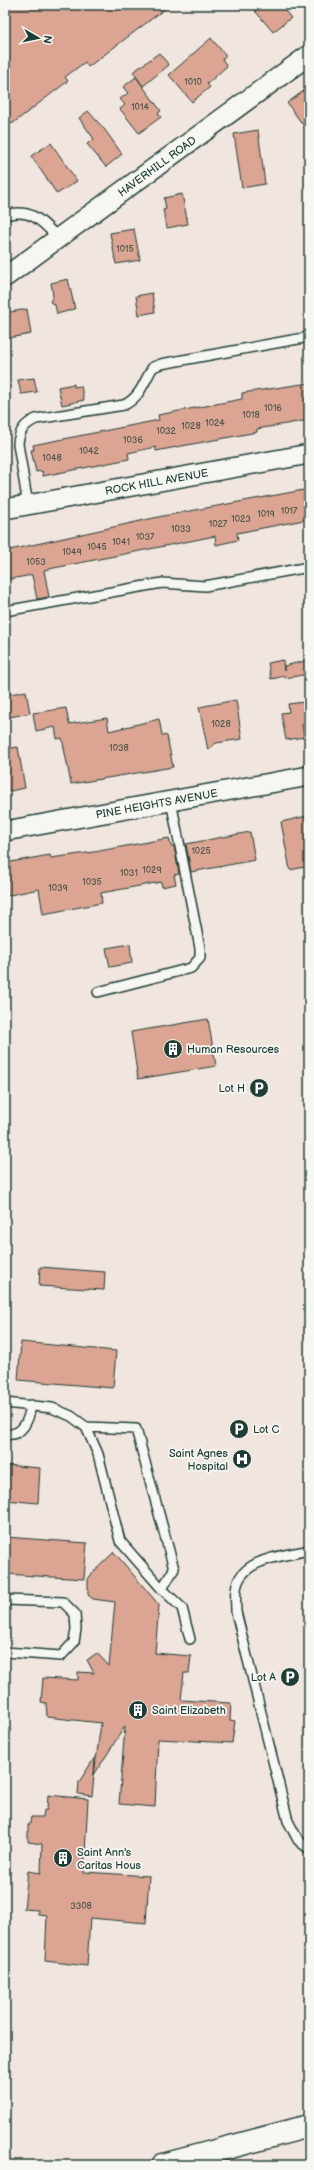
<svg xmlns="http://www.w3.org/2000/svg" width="314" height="2170" viewBox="0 0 314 2170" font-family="'Balsamiq Sans',sans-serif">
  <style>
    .building { fill: #dba493; stroke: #1f3d34 }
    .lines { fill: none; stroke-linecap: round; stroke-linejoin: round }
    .service-casing { stroke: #1f3d34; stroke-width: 12 }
    .minor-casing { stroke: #1f3d34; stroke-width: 22 }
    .primary-casing { stroke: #1f3d34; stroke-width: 25 }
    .service { stroke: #f6f6f2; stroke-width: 9 }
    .minor { stroke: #f6f6f2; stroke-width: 19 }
    .primary { stroke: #f6f6f2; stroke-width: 22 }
    .labels { text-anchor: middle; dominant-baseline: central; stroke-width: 3.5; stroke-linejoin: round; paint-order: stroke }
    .number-label { font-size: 9px; fill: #4e574c }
    .street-label { font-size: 11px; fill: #1f3d34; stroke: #f6f6f2 }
    .poi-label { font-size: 11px; fill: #1f3d34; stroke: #f6f6f2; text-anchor: start }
  </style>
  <rect width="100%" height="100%" fill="#f1e6df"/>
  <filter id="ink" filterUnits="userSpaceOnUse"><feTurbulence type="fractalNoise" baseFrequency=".025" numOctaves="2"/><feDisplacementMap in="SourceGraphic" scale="8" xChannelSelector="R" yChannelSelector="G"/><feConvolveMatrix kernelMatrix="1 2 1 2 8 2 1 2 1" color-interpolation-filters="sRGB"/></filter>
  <g filter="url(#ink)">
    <path class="building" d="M5 5H170L88 67 85 62 65 77 68 81 12 124 5 114Z
      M250 5H280L291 18 273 32Z
      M211 38 226 56 222 59 227 66 207 84 210 87 192 102 169 75Z
      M159 53 169 65 143 86 133 72Z
      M136 77 161 111 158 113 161 117 139 133 120 109 125 105 120 99 128 93 123 87Z
      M309 87V133L287 103Z
      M88 111 105 130 122 154 106 167 87 144 94 139 79 118Z
      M258 130 265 184 242 188 234 134Z
      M51 143 77 181 57 194 31 156Z
      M182 194 188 224 167 228 163 210 166 209 164 198Z
      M134 229 140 260 116 264 110 233Z
      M68 279 75 309 57 314 55 305 50 302 53 296 51 283Z
      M152 293 155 312 139 315 136 296Z
      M27 309 31 334 8 338 5 313Z
      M34 378 37 392 21 394 18 380Z
      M309 383V420L257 429V432L182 446 156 451V447L128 453 129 459 43 476 42 471 36 472 31 450H34L33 445 159 420 158 415 242 399V393Z
      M74 384V387L81 386 84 400 62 405 58 387Z
      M309 489V519L237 533 238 540 216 545 215 536 44 570 49 597 37 599 32 575 5 580V551L163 516Z
      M283 660 284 671V666L309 660V674L285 678V676L271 679 268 663Z
      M26 691 30 713 5 718V695Z
      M236 700 242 739 216 743 208 750 199 707Z
      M305 702 308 723 302 724 304 737 286 740 281 713 289 712 288 704Z
      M66 708 69 724 107 718 109 731 159 719 162 735 167 736 173 767 71 784 62 738 57 739 55 727 36 731 33 713Z
      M18 747 25 788 5 792V749Z
      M307 816 309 866 290 870 281 822Z
      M250 832 255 860 191 872 186 844Z
      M169 838 171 846H174L179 874 174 875 176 884 162 887 161 882 101 893 102 903 43 914 39 889 5 896V863L50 855 51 858 94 852Z
      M130 944 132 963 110 967 106 948Z
      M208 1019 216 1066 138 1079 131 1032Z
      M40 1267 105 1272 104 1290 39 1286Z
      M21 1342 116 1351 113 1388 18 1380Z
      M5 1465 40 1468 38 1503 5 1500Z
      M5 1537 87 1543 84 1579 5 1574Z
      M114 1552 159 1605 155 1653 191 1656 189 1673H184L181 1700 231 1703 230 1720 235 1721 232 1743 158 1739 155 1807 119 1804 125 1726 94 1775 92 1796 78 1794 79 1782 95 1757 94 1775 101 1723 47 1717 46 1703 41 1702 43 1678 78 1680V1672L94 1673 87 1660 97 1653 109 1666 115 1602 93 1599 88 1595V1577Z
      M48 1795 88 1799 84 1872 149 1876 146 1923 90 1918 87 1966 45 1961 47 1915 38 1914V1910L24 1909 28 1871 41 1873 42 1844 28 1842V1825L30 1824 31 1817H43L44 1810H47Z"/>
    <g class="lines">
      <g class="service-casing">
        <path id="service" d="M5 215C31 208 41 220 58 238
          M28 505 18 444C19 432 24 424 36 419L124 405C141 397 144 381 153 367L161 364 309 337
          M5 611 162 583 205 586 309 567
          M98 992 191 968 200 958V948L171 801
          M5 1403 52 1408 71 1416 86 1427 136 1429 174 1569 162 1589
          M86 1427 98 1454 120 1541 162 1589 182 1608 190 1639
          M5 1434C23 1437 29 1419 31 1405
          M309 1550C285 1556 239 1558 236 1590 235 1597 236 1605 236 1612L288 1821 298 1840 309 1849
          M5 1600 63 1602 75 1614 76 1629 74 1642 61 1656 5 1652"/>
      </g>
      <g class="minor-casing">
        <g id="minor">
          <path id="s1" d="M5 277 309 55"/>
          <path id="s2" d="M5 509 309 454"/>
          <path id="s3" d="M5 831 309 776"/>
        </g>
      </g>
      <g class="primary-casing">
        <path id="primary" d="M163 2165 309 2126"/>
      </g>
      <use href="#service" class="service"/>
      <use href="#minor" class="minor"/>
      <use href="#primary" class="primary"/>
    </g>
  </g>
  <defs>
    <g id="building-disc" transform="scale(1)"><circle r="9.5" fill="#1f3d34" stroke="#f6f6f2"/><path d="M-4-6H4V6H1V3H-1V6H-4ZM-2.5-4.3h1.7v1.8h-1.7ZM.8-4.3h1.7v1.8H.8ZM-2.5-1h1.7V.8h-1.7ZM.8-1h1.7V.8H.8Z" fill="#fff"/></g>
    <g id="parking-disc" transform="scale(1)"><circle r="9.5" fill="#1f3d34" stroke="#f6f6f2"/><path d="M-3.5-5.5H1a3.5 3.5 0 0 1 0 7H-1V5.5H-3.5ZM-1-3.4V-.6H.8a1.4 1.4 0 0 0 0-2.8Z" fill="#fff"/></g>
    <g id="hospital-disc" transform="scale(1)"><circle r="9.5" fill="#1f3d34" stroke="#f6f6f2"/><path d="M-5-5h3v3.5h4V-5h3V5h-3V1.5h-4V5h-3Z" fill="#fff"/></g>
  </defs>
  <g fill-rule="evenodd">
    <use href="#building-disc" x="173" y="1049"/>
    <use href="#parking-disc" x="259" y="1088"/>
    <use href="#parking-disc" x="239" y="1429"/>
    <use href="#hospital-disc" x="242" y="1459"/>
    <use href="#parking-disc" x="290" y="1677"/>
    <use href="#building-disc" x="138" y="1710"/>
    <use href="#building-disc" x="63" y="1858"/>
  </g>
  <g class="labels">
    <g class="number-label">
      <text x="193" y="82">1010</text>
      <text x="140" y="107">1014</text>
      <text x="125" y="249">1015</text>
      <text x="273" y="408">1016</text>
      <text x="251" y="415">1018</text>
      <text x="215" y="423">1024</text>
      <text x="191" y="426">1028</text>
      <text x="166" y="431">1032</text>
      <text x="133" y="440">1036</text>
      <text x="89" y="451">1042</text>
      <text x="52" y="458">1048</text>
      <text x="289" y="511">1017</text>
      <text x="266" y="514">1019</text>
      <text x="241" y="519">1023</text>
      <text x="218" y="524">1027</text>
      <text x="181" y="529">1033</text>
      <text x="145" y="537">1037</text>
      <text x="121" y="542">1041</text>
      <text x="97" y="547">1045</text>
      <text x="72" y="552">1049</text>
      <text x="36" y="562">1053</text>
      <text x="221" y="724">1028</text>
      <text x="119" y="748">1038</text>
      <text x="201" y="851">1025</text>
      <text x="152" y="870">1029</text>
      <text x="129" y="873">1031</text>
      <text x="92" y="882">1035</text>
      <text x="58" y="888">1039</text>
      <text x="81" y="1906">3308</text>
    </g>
    <g class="street-label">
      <text stroke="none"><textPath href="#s1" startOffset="188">HAVERHILL ROAD</textPath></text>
      <text stroke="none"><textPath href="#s2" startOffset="154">ROCK HILL AVENUE</textPath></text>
      <text stroke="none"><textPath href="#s3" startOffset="154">PINE HEIGHTS AVENUE</textPath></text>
    </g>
    <g class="poi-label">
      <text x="187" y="1049">Human Resources</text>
      <text x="245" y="1088" text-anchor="end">Lot H</text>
      <text x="253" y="1429">Lot C</text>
      <text x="228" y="1453" text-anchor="end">Saint Agnes<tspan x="228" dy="13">Hospital</tspan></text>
      <text x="276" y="1677" text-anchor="end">Lot A</text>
      <text x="152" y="1710">Saint Elizabeth</text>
      <text x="77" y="1852">Saint Ann's<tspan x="77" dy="13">Caritas Hous</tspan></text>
    </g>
  </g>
  <rect width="314" height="2170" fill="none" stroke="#f6f6f2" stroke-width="20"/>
  <rect x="10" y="10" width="294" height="2150" fill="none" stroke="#1f3d34" stroke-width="1.5" filter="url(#ink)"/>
  <g transform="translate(38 38) rotate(99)" stroke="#f6f6f2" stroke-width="3" paint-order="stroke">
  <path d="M0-3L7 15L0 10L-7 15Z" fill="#1f3d34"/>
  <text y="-6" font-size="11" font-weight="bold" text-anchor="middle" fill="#1f3d34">N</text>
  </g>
</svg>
